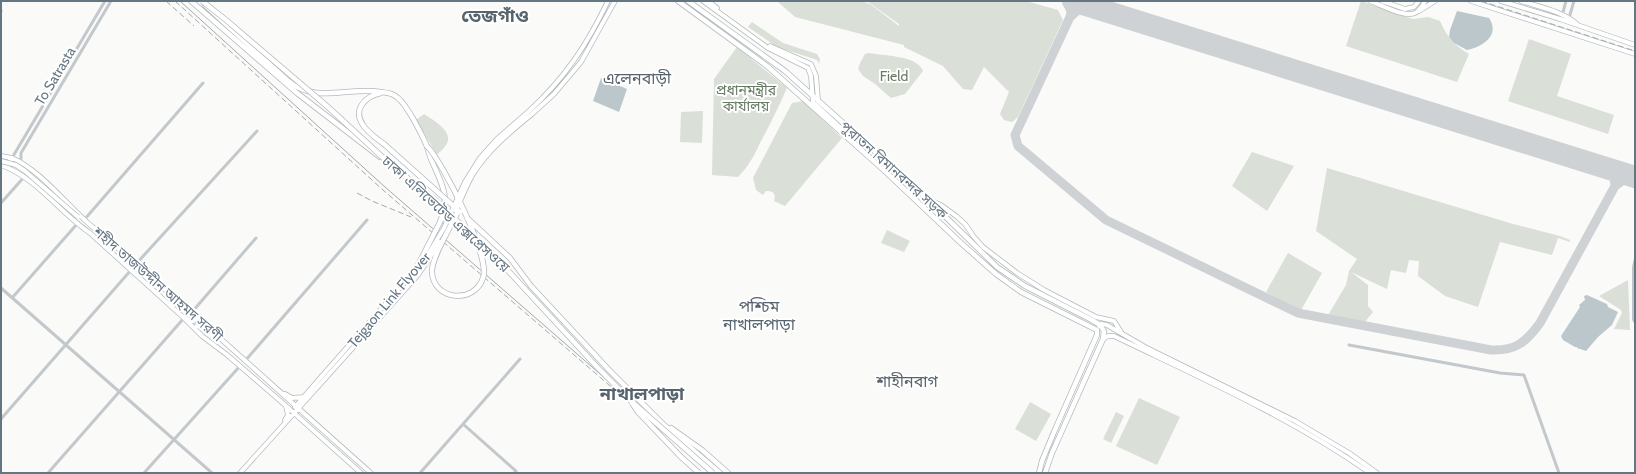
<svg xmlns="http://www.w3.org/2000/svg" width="1636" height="474" viewBox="0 0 1636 474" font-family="Cabin,'Noto Sans Bengali',sans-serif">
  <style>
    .green { fill: #dadfd7 }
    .water { fill: #bbc7cb }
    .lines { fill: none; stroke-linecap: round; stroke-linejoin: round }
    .taxiway { stroke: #ced2d4; stroke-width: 9 }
    .runway { stroke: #ced2d4; stroke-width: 22 }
    .major-casing { stroke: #b5babe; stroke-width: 5.5 }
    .highway-casing { stroke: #b4b9bd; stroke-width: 6 }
    .minor { stroke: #c3c8cc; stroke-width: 3 }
    .major { stroke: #fff; stroke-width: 4 }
    .highway { stroke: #fff; stroke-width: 4.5 }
    .tram { stroke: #a2aab0; stroke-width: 1 }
    .rail { stroke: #a2aab0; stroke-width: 1; stroke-dasharray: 6 3; stroke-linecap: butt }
    .major-bridge-casing { stroke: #b5babe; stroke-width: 5.5; stroke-linecap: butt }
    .highway-bridge-casing { stroke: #b4b9bd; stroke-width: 6; stroke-linecap: butt }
    .major-bridge { stroke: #fff; stroke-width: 4 }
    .highway-bridge { stroke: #fff; stroke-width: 4.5 }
    .labels { text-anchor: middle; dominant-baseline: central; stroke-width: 4; stroke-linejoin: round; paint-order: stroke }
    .street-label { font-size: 14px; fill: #657683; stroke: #fff }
    .park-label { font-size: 14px; fill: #687a64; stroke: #fff }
    .quarter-label { font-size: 16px; fill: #57646e; stroke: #fff }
    .district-label { font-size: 18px; font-weight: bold; fill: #57646e; stroke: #fff }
  </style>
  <rect width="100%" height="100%" fill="#fafaf8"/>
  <path class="green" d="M777 1H861L870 4 899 26V24L868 2 866 1H1026L1058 10 1063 20 1018 117 1012 122 1004 120 1000 114 1009 92 984 67 972 90 963 89 943 66 904 47V45L795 17Z
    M1361 1 1413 19 1428 17 1440 21C1448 38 1453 44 1469 54L1457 82 1346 46Z
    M752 22 783 43 817 54 820 59 819 64 817 60 777 47 748 27Z
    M1529 39 1571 54 1557 96 1614 115 1608 134 1508 101Z
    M737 47 787 88C779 106 771 123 761 141 755 154 749 166 738 177L712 175 714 79Z
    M869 53C884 56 917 55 923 71L905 94 891 98 875 84 863 76 858 69 861 61 865 54Z
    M803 101 842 138 785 206 774 201C776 194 774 191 766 191L763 195 756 190 753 178 792 103Z
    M703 111 702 143 680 142 681 112Z
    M424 114C433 120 455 132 446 145 444 149 439 152 437 155L416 120Z
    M1252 152 1294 166 1267 211 1232 186Z
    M1327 168 1513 224 1560 236 1570 240V242L1558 238 1552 255 1500 242 1478 307 1445 296 1418 276 1419 261 1409 260 1406 273 1391 270 1387 289 1351 272 1368 285V306L1373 312 1364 323 1327 317 1346 285 1349 271 1357 259 1316 231Z
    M887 230 910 241 904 252 881 243Z
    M1288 253 1322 273 1300 312 1266 292Z
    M1628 280 1630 330 1614 329 1622 313 1621 310 1599 296Z
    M1139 398 1180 417 1157 465 1116 446Z
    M1030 402 1051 414 1036 441 1015 429Z
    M1116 412 1124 416 1111 443 1103 439Z"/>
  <path class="water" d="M1457 11 1489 18C1501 36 1481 47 1467 50L1454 43 1449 37 1450 30Z
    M601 78 627 89 619 112 593 101Z
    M1634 258H1635V325L1632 320V267Z
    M1587 295 1607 304 1608 307 1618 312 1612 325 1598 337 1586 351 1577 348V347H1575L1563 340 1561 336 1580 307 1579 305 1585 300 1584 296Z"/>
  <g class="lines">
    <path class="taxiway" d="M1067 1 1071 12 1070 17 1015 135 1018 146 1106 220 1298 313 1491 350C1516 351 1526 342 1540 323L1615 186 1614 177 1608 169
      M1070 17 1078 10 1089 6
      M1615 186 1622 181 1634 177"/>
    <path class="runway" d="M1073 1 1635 177"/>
    <g class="major-casing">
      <path id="major" d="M703 1 768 48 808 68 811 76 813 102 845 132 849 138
        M708 1 717 8
        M1370 1C1381 5 1405 18 1415 13 1420 11 1423 5 1425 1
        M1382 1 1405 9 1414 7 1419 1
        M1471 1 1635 54
        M1501 1 1560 19 1635 45
        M1521 1C1539 7 1562 11 1577 24
        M1419 11 1435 1
        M770 46 811 64 816 76 818 100
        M529 111C565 78 587 45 608 1
        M532 114 554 94 581 62 615 1
        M1 156 12 158 11 160
        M1 165C37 178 59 212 90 233L184 318 202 336 226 354 285 405 361 473
        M5 166 12 158C40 170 65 203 88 223 184 304 276 389 371 473
        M927 199 941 205 956 216 965 224 974 237 983 247 1017 273 1044 290 1096 317 1114 321 1121 332
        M187 319 193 321 196 318V315
        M1099 326 1102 324 1107 325 1145 347 1295 421 1349 453 1377 473
        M195 329 198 324 205 326
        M1103 339 1108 336H1114C1201 378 1290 417 1370 473
        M285 394 292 398 303 397
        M295 407 321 377
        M285 420 288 415 286 406
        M240 473 324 380"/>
    </g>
    <g class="highway-casing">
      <path id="highway" d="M191 1 297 93 380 157
        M678 1 767 66 886 172 961 243 996 274 1021 292 1097 330V335L1054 432 1042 461 1039 473
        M688 1 785 71 917 189 997 267 1025 286 1092 320 1100 325 1104 331 1103 339 1052 453 1045 473
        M205 5 287 80C316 105 349 86 381 92 388 93 393 93 398 98 407 105 421 133 426 144 428 149 429 154 431 159 441 183 451 195 440 222
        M381 93C366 96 352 109 363 125 368 133 376 138 384 144
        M531 286 610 371 664 425 720 473
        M671 428 702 450 728 473"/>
    </g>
    <path class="minor" d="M1562 16 1566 1
      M1569 18 1574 1
      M12 158 105 1
      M21 162V153L111 1
      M1 203 25 176
      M84 220 203 83
      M136 264 257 131
      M1 288 212 473
      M12 298 77 224
      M192 312 256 238
      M1349 345 1500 373 1524 375 1559 473
      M245 361 367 220
      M1 419 131 270
      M463 424 516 471 514 473
      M48 473 184 318
      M144 473 240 366
      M420 473 520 359"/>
    <use href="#major" class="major"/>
    <use href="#highway" class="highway"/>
    <path class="tram" d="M180 1 385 187 714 473"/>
    <path class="rail" d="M166 1 194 26
      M175 1 383 190 711 473
      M1481 1 1635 51
      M1 6 2 12
      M357 193 372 201 411 217"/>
    <g class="major-bridge-casing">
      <path id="major-bridge" d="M1 161 16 165 25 171 78 217
        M456 211C461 199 466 186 473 174 488 150 510 132 532 114
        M321 377 426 258 444 228 465 182 480 158 497 139 529 111
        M324 380 418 275 440 242"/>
    </g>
    <g class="highway-bridge-casing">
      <path id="highway-bridge" d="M202 1 226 20 328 107 392 166 433 198 500 262 598 368 631 401 713 473
        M384 144 460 212
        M427 146C443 163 491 257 483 278 474 305 433 300 432 272 431 258 452 225 458 211
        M467 218 510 258 531 286
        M414 273 440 222
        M632 403 638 412 681 457 699 473"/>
    </g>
    <use href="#major-bridge" class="major-bridge"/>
    <use href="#highway-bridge" class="highway-bridge"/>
  </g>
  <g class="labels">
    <g class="street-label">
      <text transform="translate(55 76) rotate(-59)">To Satrasta</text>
      <text transform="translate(894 170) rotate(42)">পুরাতন বিমানবন্দর সড়ক</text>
      <text transform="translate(446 214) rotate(42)">ঢাকা এলিভেটেড এক্সপ্রেসওয়ে</text>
      <text transform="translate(158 284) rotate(41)">শহীদ তাজউদ্দীন আহমদ সরণী</text>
      <text transform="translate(389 300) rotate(-50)">Tejgaon Link Flyover</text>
    </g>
    <g class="park-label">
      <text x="894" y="76">Field</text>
      <text x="746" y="90">প্রধানমন্ত্রীর<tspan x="746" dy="16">কার্যালয়</tspan></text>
    </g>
    <g class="quarter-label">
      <text x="637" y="78">এলেনবাড়ী</text>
      <text x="759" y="306">পশ্চিম<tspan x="759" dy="18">নাখালপাড়া</tspan></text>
      <text x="907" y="381">শাহীনবাগ</text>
    </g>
    <g class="district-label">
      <text x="495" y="16">তেজগাঁও</text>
      <text x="642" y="394">নাখালপাড়া</text>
    </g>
  </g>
  <rect width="1636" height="474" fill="none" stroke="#657683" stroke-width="4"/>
</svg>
